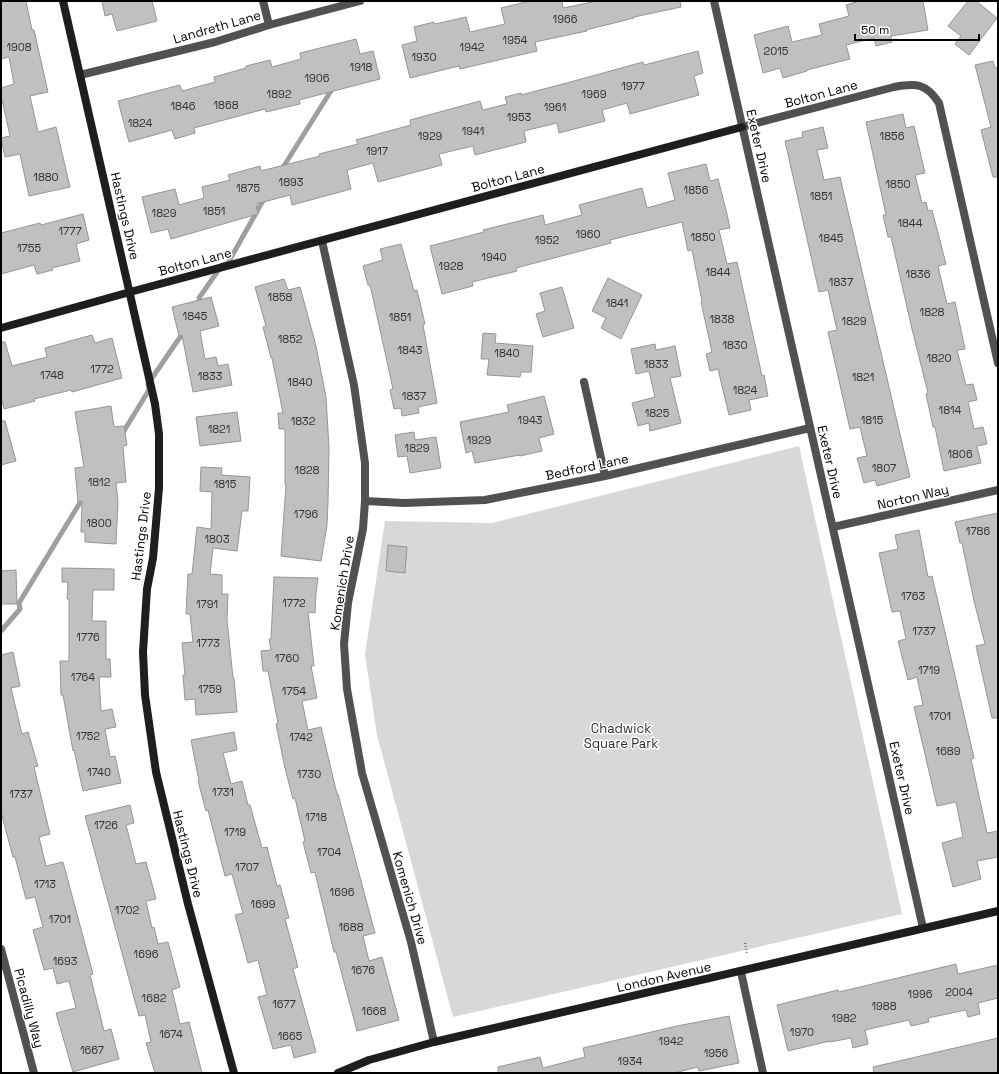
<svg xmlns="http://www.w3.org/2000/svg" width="999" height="1074" viewBox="0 0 999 1074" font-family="'Space Grotesk',sans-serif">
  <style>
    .green { fill: #d8d8d8 }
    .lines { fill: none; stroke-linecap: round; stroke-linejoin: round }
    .stream { stroke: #9f9f9f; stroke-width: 5 }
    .building { fill: #c0c0c0; stroke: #959595 }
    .path { stroke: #737373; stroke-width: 2.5; stroke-dasharray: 1 2; stroke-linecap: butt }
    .street { stroke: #515151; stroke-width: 8 }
    .secondary { stroke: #1e1e1e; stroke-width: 8 }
    .labels { text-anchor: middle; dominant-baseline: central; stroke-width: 3; stroke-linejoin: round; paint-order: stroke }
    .number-label { font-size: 11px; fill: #303030 }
    .street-label { font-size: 13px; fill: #000; stroke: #fff }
    .park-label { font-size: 13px; fill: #2f2f2f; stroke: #fff }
  </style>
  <rect width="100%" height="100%" fill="#fff"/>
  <path class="green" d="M799 446 902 914 453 1017 377 735 365 654 385 521 492 523Z"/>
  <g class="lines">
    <path class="stream" d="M282 169 334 86
      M201 305 199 298 222 265 228 263 265 197
      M122 434 149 390 148 384 178 340 186 331
      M1 631 20 609 19 603 84 496"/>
  </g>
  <path class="building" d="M1 1H26L32 30H34L48 92 30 96 38 132 56 127 70 187 29 196 20 154 5 157 1 138 10 136 1 95V88L14 84 9 57 1 59Z
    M102 1H152L157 21 117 31 112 14 105 16Z
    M530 1H562L563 8 597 1H680L681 7 634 17V18L586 30 587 31 535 42 537 51 460 69 459 66 410 78 402 45 417 41 414 27 434 22 435 24 466 17 470 32 505 24 501 8Z
    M860 1H923L928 30 891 36 892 42 876 46 874 38 846 45 850 59 807 70V71L783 78 780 68 763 73 754 35 788 26 792 42 822 35 819 24 849 16 846 5Z
    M968 1H976L997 18 969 55 955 44 961 36 948 26Z
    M356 39 360 54 373 51 380 79 299 100 300 104 266 112 265 109 194 128 195 133 175 139 172 130 129 142 118 101 180 85 182 91 215 82 214 77 246 68V66L270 60 272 67 301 59 300 53Z
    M698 51 703 73 694 76 699 95 630 114 627 103 602 110 605 121 559 133 557 123 524 131 526 142 475 155 473 146 439 154 442 165 378 182 373 163 347 170 351 189 292 205 290 195 256 204 258 214 171 239 168 229 151 233 142 197 175 189 179 205 204 198 202 187 230 180 228 175 260 166 261 171 320 156 319 154 358 144 356 140 411 125 410 120 480 101 483 110 507 104 505 97 521 93V95L574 81 643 62 644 65Z
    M993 61 995 68H998V177H993L981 130 991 127 975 65Z
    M903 114 906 128 914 126 925 173 915 175 922 203 926 202 928 211 932 210 946 264 938 266 947 304 955 302 965 349 957 350 966 385 973 384 977 400 968 402 974 429 983 427 987 444 977 446 981 463 944 471 935 427H933L926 394 928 393 912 329 891 237H888L883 215H886L866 122Z
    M823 127 828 148 817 150 824 180 840 177 910 477 877 486 875 480 864 483 857 458 867 456 860 427 850 429 828 332 837 330 828 290 819 292 785 141 803 137 802 132Z
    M706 164 710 181 718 179 726 210 730 228 719 230 727 264 737 262 762 376 764 375 768 396 749 400 751 410 729 415 718 369 710 371 706 354 712 352 701 302 702 301 692 250 688 251 682 222 610 240 611 243 516 268 517 271 472 282 473 286 442 294 430 246 484 232 483 230 543 215 545 225 582 215 579 205 642 188 647 208 675 200 668 173Z
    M83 214 89 240 76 244 80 261 52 268 53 270 37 274 34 265 1 274V233L40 223 41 225Z
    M401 244 414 291 417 290 425 324 423 325 437 403 418 407 419 413 402 416 401 408 394 409 390 390 393 389 381 334 370 285H368L363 266 383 260 380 249Z
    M608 278 642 295 621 339 601 328 606 318 592 311Z
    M284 279 288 290 300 287 316 346 326 397 329 448 328 502 327 525 321 561 281 556 286 485H285V429H279L278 413H283L272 358H271L263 327 266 326 255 287Z
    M562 287 574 328 543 337 536 314 545 311 540 293Z
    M211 297 219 326 200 331 205 359 216 357 218 366 228 364 232 385 193 392 182 335 179 336 172 307Z
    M483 333 496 334 495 343 533 346 531 372H521L520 377 487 375 489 359H481Z
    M92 335 95 343 112 338 122 378 72 392 71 390 34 399 35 401 4 409 1 397V342H5L12 366 47 357 45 348Z
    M655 344 656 350 675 346 681 376 670 378 681 423 650 431 649 423 638 426 632 403 655 397 649 371 636 374 631 349Z
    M544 396 554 434 539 438 542 451 520 456V455L475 463 472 451 466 453 460 422 509 412 507 405Z
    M111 406 114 427 124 426 127 445 123 446 126 482 116 483 118 502 116 544 85 542V532H81L82 501 78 502 75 468 84 467 75 412Z
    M237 412 241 441 200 446 196 417Z
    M1 421H5L16 461 1 465Z
    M414 432 415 440 436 437 441 468 410 473 407 456 398 457 395 435Z
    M201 467 222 468 221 475 250 477 248 511H242L237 551 213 548 210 574 222 575V594H228L227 620 233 678H234L237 712 196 715 195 699 185 700 183 675H185L182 643 193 642 190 614H186L188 574H192L197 527 211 529 212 492 200 491Z
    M998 513V718H992L976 646 985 644 974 601 962 543H960L955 522Z
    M919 530 928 577 932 576 974 758 971 759 987 833 998 831V857L977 861 981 879 953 887 942 843 963 837 956 802 937 806 914 707 923 705 917 677 908 680 898 641 906 639 900 611 892 612 879 553 898 549 895 535Z
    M388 545 407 547 405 573 386 571Z
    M62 568 114 569V590H93L92 621H106V659H110L111 677H99L101 711 112 709 116 727 105 729 110 757 115 756 121 783 83 791 74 750 73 751 63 695H61L60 661H69V599H67L68 582H62Z
    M16 570 17 604H1V571Z
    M274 577 318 578 316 593 315 613 308 612 314 666H311L317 698 302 701 308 730 321 727 337 794H338L369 911 375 933 363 936 369 961 382 957 399 1020 357 1031 336 952H334L315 872 311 873 303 842 305 841 295 798 293 799 285 768 276 724 278 723 268 671H263L261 651 271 650 269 639H271Z
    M13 652 20 686 11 688 22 734 28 732 38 766 34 767 50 834 39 837 46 866 63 862 93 974 90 975 104 1031 111 1029 119 1059 73 1072 56 1013 76 1008 69 981 57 984 53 968 44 970 33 930 43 927 35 897 26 899 15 857H13L1 812V655Z
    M234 732 237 750 223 753 231 784 242 781 248 805H250L262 848 267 847 277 886 280 885 289 918 285 919 298 967 293 969 316 1052 294 1058 291 1045 273 1049 258 997 267 995 258 960 248 963 235 915 243 913 232 874 225 876 208 810 206 811 198 781H199L191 740Z
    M130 805 134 823 126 825 136 864 146 862 156 899 146 901 152 928 154 927 158 944 168 942 180 987 172 990 180 1024 189 1022 202 1073H155L146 1043 151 1042 145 1015 139 1016 85 816Z
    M956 964 958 974 998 965V998L978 1003 980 1014 968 1017 966 1010 928 1018 929 1022 911 1026 909 1020 865 1030 868 1044 853 1048 851 1038 830 1042V1041L788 1051 777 1005 838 990 839 992Z
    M729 1016 739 1063 699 1071 698 1067 674 1073H498V1067L540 1057 543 1068 585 1057 583 1048 677 1026Z
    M998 1038V1073H874L873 1067Z"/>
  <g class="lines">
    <path class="path" d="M745 943 747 954"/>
    <path class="street" d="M263 1 269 25
      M714 1 923 928
      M80 75 215 42 269 25 360 1
      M742 127 894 87C916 83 926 83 939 103L998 363
      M322 241 354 385 365 463V501L363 529 348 603 344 644 347 689 362 773 411 942 434 1042
      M584 382 605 476
      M365 501 404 503 485 500 605 476 810 428
      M833 527 998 490
      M1 949 34 1073
      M741 972 763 1073"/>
    <path class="secondary" d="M63 1 155 404 159 434V488L153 558 147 589 143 652 145 695 156 772 188 904 234 1073
      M1 328 130 292 742 127
      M338 1073 369 1060 434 1042 998 911"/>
  </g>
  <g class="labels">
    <g class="number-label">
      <text x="565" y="19">1966</text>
      <text x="515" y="40">1954</text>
      <text x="19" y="47">1908</text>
      <text x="472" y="47">1942</text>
      <text x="776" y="51">2015</text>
      <text x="424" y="57">1930</text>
      <text x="361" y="67">1918</text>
      <text x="317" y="78">1906</text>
      <text x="633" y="86">1977</text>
      <text x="279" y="94">1892</text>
      <text x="594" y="94">1969</text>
      <text x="226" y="105">1868</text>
      <text x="183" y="106">1846</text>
      <text x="555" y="107">1961</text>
      <text x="519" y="117">1953</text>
      <text x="140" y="123">1824</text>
      <text x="473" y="131">1941</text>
      <text x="430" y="136">1929</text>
      <text x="892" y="136">1856</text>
      <text x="377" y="151">1917</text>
      <text x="46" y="177">1880</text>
      <text x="291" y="182">1893</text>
      <text x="898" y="184">1850</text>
      <text x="248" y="188">1875</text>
      <text x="696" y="190">1856</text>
      <text x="821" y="196">1851</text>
      <text x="214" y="211">1851</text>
      <text x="164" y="213">1829</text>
      <text x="910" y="223">1844</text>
      <text x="70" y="231">1777</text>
      <text x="588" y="234">1960</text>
      <text x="703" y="237">1850</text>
      <text x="831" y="238">1845</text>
      <text x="547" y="240">1952</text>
      <text x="29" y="248">1755</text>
      <text x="494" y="257">1940</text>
      <text x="451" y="266">1928</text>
      <text x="718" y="272">1844</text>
      <text x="918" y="274">1836</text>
      <text x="841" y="282">1837</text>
      <text x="280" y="297">1858</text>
      <text x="617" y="303">1841</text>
      <text x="932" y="312">1828</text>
      <text x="195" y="316">1845</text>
      <text x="400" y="317">1851</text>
      <text x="722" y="319">1838</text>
      <text x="854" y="321">1829</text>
      <text x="290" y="339">1852</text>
      <text x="735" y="345">1830</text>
      <text x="410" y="350">1843</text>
      <text x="507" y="353">1840</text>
      <text x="939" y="358">1820</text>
      <text x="656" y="364">1833</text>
      <text x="102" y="369">1772</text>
      <text x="52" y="375">1748</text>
      <text x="210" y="376">1833</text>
      <text x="863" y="377">1821</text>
      <text x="300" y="382">1840</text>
      <text x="745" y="390">1824</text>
      <text x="414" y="396">1837</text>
      <text x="950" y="410">1814</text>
      <text x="657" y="413">1825</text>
      <text x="530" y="420">1943</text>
      <text x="872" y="420">1815</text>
      <text x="303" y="421">1832</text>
      <text x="219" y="429">1821</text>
      <text x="479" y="440">1929</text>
      <text x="417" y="448">1829</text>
      <text x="960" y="454">1806</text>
      <text x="884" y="468">1807</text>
      <text x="307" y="470">1828</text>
      <text x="99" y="482">1812</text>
      <text x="225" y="484">1815</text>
      <text x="306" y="514">1796</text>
      <text x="99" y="523">1800</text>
      <text x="978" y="531">1786</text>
      <text x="217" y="539">1803</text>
      <text x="913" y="596">1763</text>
      <text x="294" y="603">1772</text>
      <text x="207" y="604">1791</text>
      <text x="924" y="631">1737</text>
      <text x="88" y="637">1776</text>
      <text x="208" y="643">1773</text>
      <text x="287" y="658">1760</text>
      <text x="929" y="670">1719</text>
      <text x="83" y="677">1764</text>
      <text x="210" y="689">1759</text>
      <text x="294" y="691">1754</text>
      <text x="940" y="716">1701</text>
      <text x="88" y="736">1752</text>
      <text x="301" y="737">1742</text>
      <text x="948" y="751">1689</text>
      <text x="99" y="772">1740</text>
      <text x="309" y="774">1730</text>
      <text x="223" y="792">1731</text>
      <text x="21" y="794">1737</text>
      <text x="316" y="817">1718</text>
      <text x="106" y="825">1726</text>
      <text x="235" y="832">1719</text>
      <text x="329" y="852">1704</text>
      <text x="247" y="867">1707</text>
      <text x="45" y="884">1713</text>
      <text x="342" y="892">1696</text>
      <text x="263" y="904">1699</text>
      <text x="127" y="910">1702</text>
      <text x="60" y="919">1701</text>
      <text x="351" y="927">1688</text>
      <text x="146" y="954">1696</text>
      <text x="65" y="961">1693</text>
      <text x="363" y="970">1676</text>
      <text x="959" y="992">2004</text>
      <text x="920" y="994">1996</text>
      <text x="154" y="998">1682</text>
      <text x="284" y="1004">1677</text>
      <text x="884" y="1006">1988</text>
      <text x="374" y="1011">1668</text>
      <text x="844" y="1018">1982</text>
      <text x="802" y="1032">1970</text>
      <text x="171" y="1034">1674</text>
      <text x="290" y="1036">1665</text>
      <text x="671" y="1041">1942</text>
      <text x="92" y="1050">1667</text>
      <text x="716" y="1053">1956</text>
      <text x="630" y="1061">1934</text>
    </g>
    <g class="street-label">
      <text transform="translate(217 27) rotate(-16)">Landreth Lane</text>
      <text transform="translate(821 94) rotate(-15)">Bolton Lane</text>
      <text transform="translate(759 146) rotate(77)">Exeter Drive</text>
      <text transform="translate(508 178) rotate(-15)">Bolton Lane</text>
      <text transform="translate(125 216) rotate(77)">Hastings Drive</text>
      <text transform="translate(195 262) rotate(-15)">Bolton Lane</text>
      <text transform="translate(830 462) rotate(77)">Exeter Drive</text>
      <text transform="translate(587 467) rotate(-12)">Bedford Lane</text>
      <text transform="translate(913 497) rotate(-13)">Norton Way</text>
      <text transform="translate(141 536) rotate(-83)">Hastings Drive</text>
      <text transform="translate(342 583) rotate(-81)">Komenich Drive</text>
      <text transform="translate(902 778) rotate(77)">Exeter Drive</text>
      <text transform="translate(188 854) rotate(76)">Hastings Drive</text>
      <text transform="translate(410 898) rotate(74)">Komenich Drive</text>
      <text transform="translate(664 977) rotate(-13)">London Avenue</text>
      <text transform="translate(29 1008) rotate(75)">Picadilly Way</text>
    </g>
    <g class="park-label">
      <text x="621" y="728">Chadwick<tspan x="621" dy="15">Square Park</tspan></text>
    </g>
  </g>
  <rect width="999" height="1074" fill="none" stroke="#000000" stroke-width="4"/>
  <path d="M855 34v6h124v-6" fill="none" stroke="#000000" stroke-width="2"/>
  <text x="861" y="34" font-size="12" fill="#000000" stroke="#ffffff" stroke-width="3" paint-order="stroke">50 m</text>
</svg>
